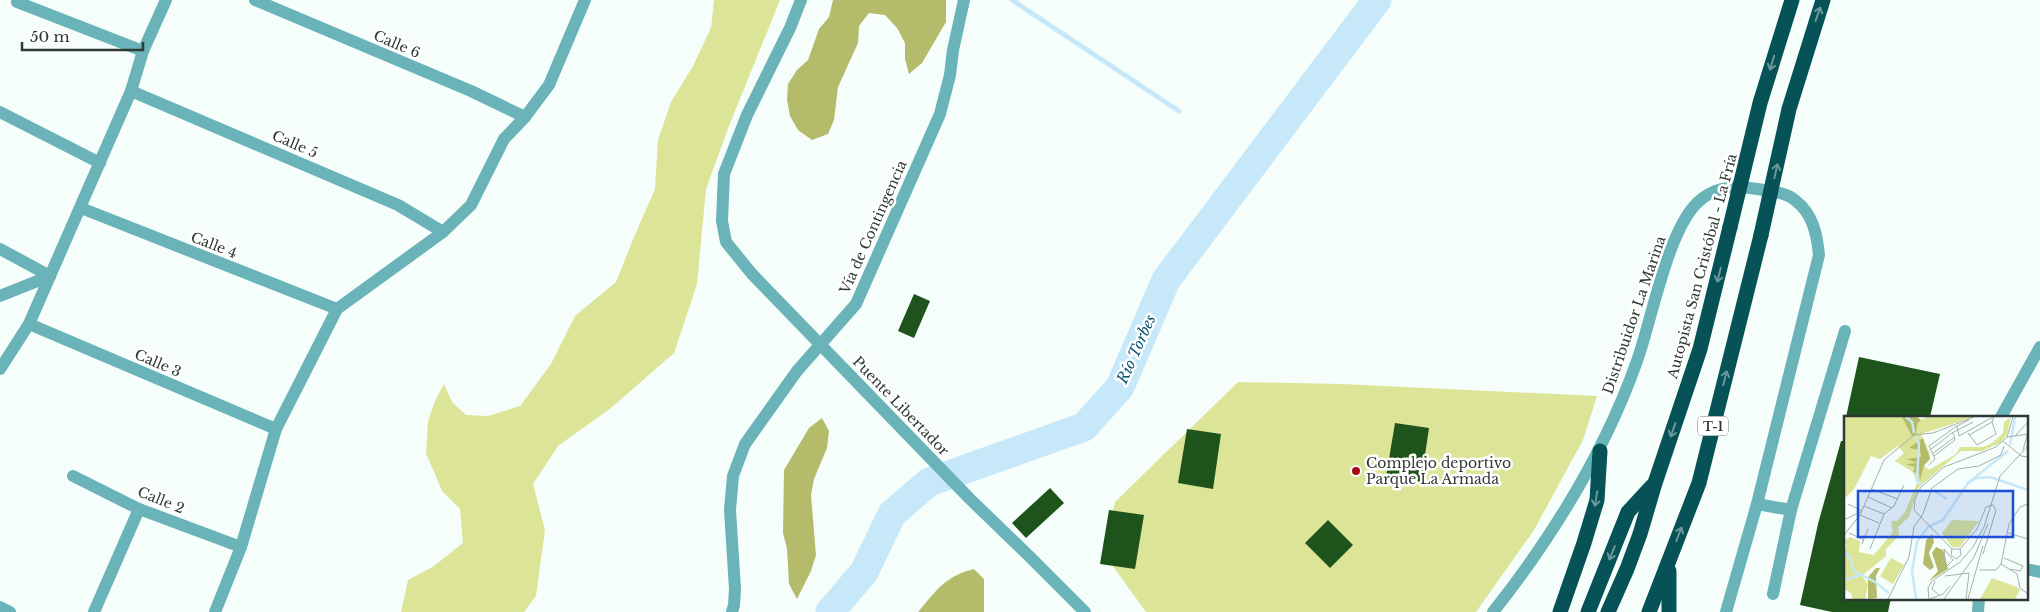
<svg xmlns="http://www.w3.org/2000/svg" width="2040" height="612" font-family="'Libre Baskerville',serif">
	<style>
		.green { fill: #dce597 }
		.forest { fill: #b4bc6b }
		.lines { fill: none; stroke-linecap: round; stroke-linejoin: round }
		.stream { stroke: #c7e8f9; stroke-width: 5 }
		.river { stroke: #c7e8f9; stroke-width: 29 }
		.building { fill: #1e541b }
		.minor { stroke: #6ab4b9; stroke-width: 12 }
		.highway { stroke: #065256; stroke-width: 15 }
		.minor-bridge { stroke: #6ab4b9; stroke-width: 12 }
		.highway-bridge { stroke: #065256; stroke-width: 15 }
		.oneway { stroke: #6a979a }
		.poi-dot { fill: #a40a16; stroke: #fff; stroke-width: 2 }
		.labels { text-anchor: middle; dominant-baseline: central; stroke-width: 5; stroke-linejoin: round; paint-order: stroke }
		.shield { fill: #fff; stroke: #6d7472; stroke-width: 1 }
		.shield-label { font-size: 12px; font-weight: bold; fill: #2f3835 }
		.street-label { font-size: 14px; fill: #2f3835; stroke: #fff }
		.poi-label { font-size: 14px; fill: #2f3835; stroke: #fff; text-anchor: start }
		.water-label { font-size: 15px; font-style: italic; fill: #0b5673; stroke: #fff }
		.inset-river { fill: none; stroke: #c7e8f9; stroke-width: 2.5 }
		.inset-road { fill: none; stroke: #a6afac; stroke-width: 1 }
		.view { fill: #1d4ed8; fill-opacity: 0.15; stroke: #1d4ed8; stroke-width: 2.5 }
		.inset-edge { fill: none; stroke: #2f3835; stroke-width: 2.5 }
	</style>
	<rect width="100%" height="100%" fill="#f5fefb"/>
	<!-- green -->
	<g class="green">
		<path d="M714,0H780L729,126L706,189L697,284L674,353L611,408L558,446L533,484L545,530L536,596L524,612H401L408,580L434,566L463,543L460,509L442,491L426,453L428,421L435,401L444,384L452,402L466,415L488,416L520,406L551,364L575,316L616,282L634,237L655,189L658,140L671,102L693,66L711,28Z"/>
		<path d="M1238,382L1342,384L1597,396L1583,440L1534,530L1476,612H1146L1104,554L1115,502Z"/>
	</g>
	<!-- forest -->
	<g class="forest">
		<path d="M833,0H946V22L922,63L909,74L905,59V43L897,28L885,15L869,13L859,26L858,43L838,87L834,120L828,134L812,140L798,130L790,116L787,100L788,84L797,70L808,60L819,29L829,17Z"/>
		<path d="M822,418L829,431L827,448L814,479L811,495L816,555L811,571L797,599L789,584L787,549L783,533L784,470L809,428Z"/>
		<path d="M974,569L984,579V612H918C936,591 945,576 974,569Z"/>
	</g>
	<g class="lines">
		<!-- stream -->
		<path class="stream" d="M1012,0L1179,111"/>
		<!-- river -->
		<path class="river" d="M830,612L864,572L892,514L929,482L1084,427L1120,387L1166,280L1377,0"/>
	</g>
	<!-- building -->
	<g class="building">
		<path d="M914,294L930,301L914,338L898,331Z"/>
		<path d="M1859,357L1940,374L1930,417H1846Z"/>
		<path d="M1395,423L1429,428L1421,482L1386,477Z"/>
		<path d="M1187,429L1221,434L1213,489L1178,483Z"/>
		<path d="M1841,441H1845V598H1891L1888,612H1832L1800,605L1818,524Z"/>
		<path d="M1050,488L1064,503L1026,538L1012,523Z"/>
		<path d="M1109,510L1144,515L1135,569L1100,564Z"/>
		<path d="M1328,520L1353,545L1330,568L1305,543Z"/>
	</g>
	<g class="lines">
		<!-- minor -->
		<g class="minor">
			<path d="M255,0L471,91L525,117"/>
			<path d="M17,2L143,51"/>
			<path d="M131,91L398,205L443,232"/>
			<path d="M0,112L100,163"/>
			<path d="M81,208L337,309"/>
			<path d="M0,249L50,276"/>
			<path d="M752,274L726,242L722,221L724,174L747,115L790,28L801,0"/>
			<path d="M0,296L50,276"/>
			<path d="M29,324L276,429"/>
			<path d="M0,369L29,324L131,91L143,51L166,0"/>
			<path d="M2001,417L2040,347"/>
			<path d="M73,476L139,509L241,547"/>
			<path d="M1757,504L1791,510L1773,594"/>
			<path d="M1791,510L1845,331"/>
			<path d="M1030,557L1085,612"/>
			<path d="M2026,569L2040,572"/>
			<path d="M0,607L10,612"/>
			<path d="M94,612L139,509"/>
			<path d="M215,612L241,547L276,429L337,309L443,232L471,205L504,139L525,117L549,85L585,0"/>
			<path d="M732,612L734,605L735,589L730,510L733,476L745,444L797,371L856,304L940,114L950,75L953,50L964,0"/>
			<path d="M1493,612C1554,535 1604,454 1637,361C1652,319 1667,233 1697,203C1717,183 1743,186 1768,191C1777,192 1790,195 1796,201C1813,214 1817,235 1819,255L1757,504L1726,612"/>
			<path d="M1978,612L1979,598"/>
		</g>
		<!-- highway -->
		<g class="highway">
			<path d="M1669,571V612"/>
			<path d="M1560,612L1584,543L1597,500L1600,451"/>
			<path d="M1588,612L1628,512L1652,486"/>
			<path d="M1608,612L1627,569L1640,534L1655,483L1700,349L1730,227"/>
			<path d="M1649,612L1699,483L1761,235"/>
		</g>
		<!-- minor-bridge -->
		<path class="minor-bridge" d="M752,274L970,499L1030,557"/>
		<!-- highway-bridge -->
		<g class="highway-bridge">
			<path d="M1730,227L1760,103L1792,0"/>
			<path d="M1761,235L1789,109L1823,0"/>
		</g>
	</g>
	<!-- one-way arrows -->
	<defs><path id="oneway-shaft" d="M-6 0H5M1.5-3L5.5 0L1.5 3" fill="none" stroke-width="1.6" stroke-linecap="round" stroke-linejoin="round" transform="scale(1.25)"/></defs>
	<g class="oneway">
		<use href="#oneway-shaft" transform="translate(1818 14) rotate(-70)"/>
		<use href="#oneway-shaft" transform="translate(1772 63) rotate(107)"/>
		<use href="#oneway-shaft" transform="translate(1776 171) rotate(-77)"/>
		<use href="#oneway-shaft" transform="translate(1719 275) rotate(104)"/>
		<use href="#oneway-shaft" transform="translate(1725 378) rotate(-76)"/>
		<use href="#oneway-shaft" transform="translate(1673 430) rotate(109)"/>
		<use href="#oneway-shaft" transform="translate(1596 499) rotate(99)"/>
		<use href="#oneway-shaft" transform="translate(1679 534) rotate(-69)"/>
		<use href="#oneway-shaft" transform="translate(1612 553) rotate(112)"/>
	</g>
	<!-- markers -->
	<circle class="poi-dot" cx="1356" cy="471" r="5"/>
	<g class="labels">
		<!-- shield labels -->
		<rect class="shield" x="1698" y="416.5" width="30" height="19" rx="4"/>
		<g class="shield-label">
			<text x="1713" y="426">T-1</text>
		</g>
		<!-- street labels -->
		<g class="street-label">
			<text transform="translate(397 44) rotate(23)">Calle 6</text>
			<text transform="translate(295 144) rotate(23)">Calle 5</text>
			<text transform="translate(873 227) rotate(-66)">Vía de Contingencia</text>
			<text transform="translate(214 245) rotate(21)">Calle 4</text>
			<text transform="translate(1702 266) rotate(-75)">Autopista San Cristóbal - La Fría</text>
			<text transform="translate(1634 315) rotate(-71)">Distribuidor La Marina</text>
			<text transform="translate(158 363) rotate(23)">Calle 3</text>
			<text transform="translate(901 406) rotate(46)">Puente Libertador</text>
			<text transform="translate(161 500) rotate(22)">Calle 2</text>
		</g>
		<!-- poi labels -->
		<g class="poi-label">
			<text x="1366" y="463">Complejo deportivo<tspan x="1366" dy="16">Parque La Armada</tspan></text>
		</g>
		<!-- water labels -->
		<g class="water-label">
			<text transform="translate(1136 349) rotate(-66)">Río Torbes</text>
		</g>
	</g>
	<!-- overview -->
	<g transform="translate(1844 416)">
		<rect width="184" height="184" fill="#f5fefb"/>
		<path d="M0,1H73L77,4L83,1H130L77,18L86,38V43L80,49L85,54L112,38L116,31H139L148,27L159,17L160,6L167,1L163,18L156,27L138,35H117L75,71L65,101L54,111L55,120L42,133V140L18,160L24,168L21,183H9L7,177L0,173V132L3,130L0,125L6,121L16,125L15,136L30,139L49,116L47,105H53L61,96L73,67L69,56L51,45L60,37L54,30L36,43L27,40L10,73L0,83ZM108,104L135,105L116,131H108L98,117ZM47,142L60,149L49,168L36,160ZM148,162L173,171L176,174L171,183H136Z" fill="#dce597"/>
		<path d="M58,1H73L77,4L73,8L72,18L68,20ZM79,22L86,43L80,49L76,65L75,58L69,56L71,51L62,48L74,47L62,43L77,41L76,34L65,32ZM88,118L90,126L85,137L90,151L86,154L79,148L82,124ZM92,131L99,134L104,153L85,165L94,155L88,137ZM32,152H36L32,160L33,182L24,183V161Z" fill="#b4bc6b"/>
		<path class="inset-river" d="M62,1L68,6L70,17M71,21L75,27L73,65L77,69M166,29L171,1M124,67L164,35M89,74L103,83M0,136L6,141L10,155L31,166L45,177M0,164L16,159M72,183L68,155L73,126L84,111L99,104L124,67L132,62L146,61L184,74"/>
		<path class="inset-road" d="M125,4L113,10L115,20L149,1M108,17L129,6M124,17L133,29L152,18L148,6L150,1M125,19L148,6M171,20L184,6M163,21L184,18M159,25L177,40L184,41M86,34L108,17L110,19L111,24L90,40M179,34L184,16M88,38L111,21M85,49L91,43L85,30L113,10M27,73L54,83M24,81L48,92M4,88L18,95M20,90L40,98M16,99L35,107M0,104L16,96M5,117L20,124M164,117L184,123M0,119L16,99L40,44L70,19L89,17L130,1M18,128L24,113M26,133L40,98L50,90L60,69M100,133L109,144L102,151M100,133L102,151M108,133L107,139L112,143L117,139L116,133M116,133H108L70,94L71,83L77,71L100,51L152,31L163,21L169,1M116,133L133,113L142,91L149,89L152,94L139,138M160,142L179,150L176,155L166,153M157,148L165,108L176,91L184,88M135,154H152L157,148L173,158L176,172L184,178M131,158L139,130M101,160L125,157L122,183M91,165L88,173L95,179M44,183L65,141L70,111L79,98L88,72L114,53L135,50L157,39L160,30M85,183L84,172L88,165L116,146L129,131L140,111L156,60L184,30M86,183L99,178L106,170M100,183L130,141L144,108M124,183L131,158"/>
		<path class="view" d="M14,75H169V121H14Z"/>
		<rect width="184" height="184" class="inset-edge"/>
	</g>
	<!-- scale -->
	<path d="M22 42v8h121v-8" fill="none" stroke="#2f3835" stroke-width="2.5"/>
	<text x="30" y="42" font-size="15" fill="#2f3835" stroke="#ffffff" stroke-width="4" paint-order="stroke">50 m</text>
</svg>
